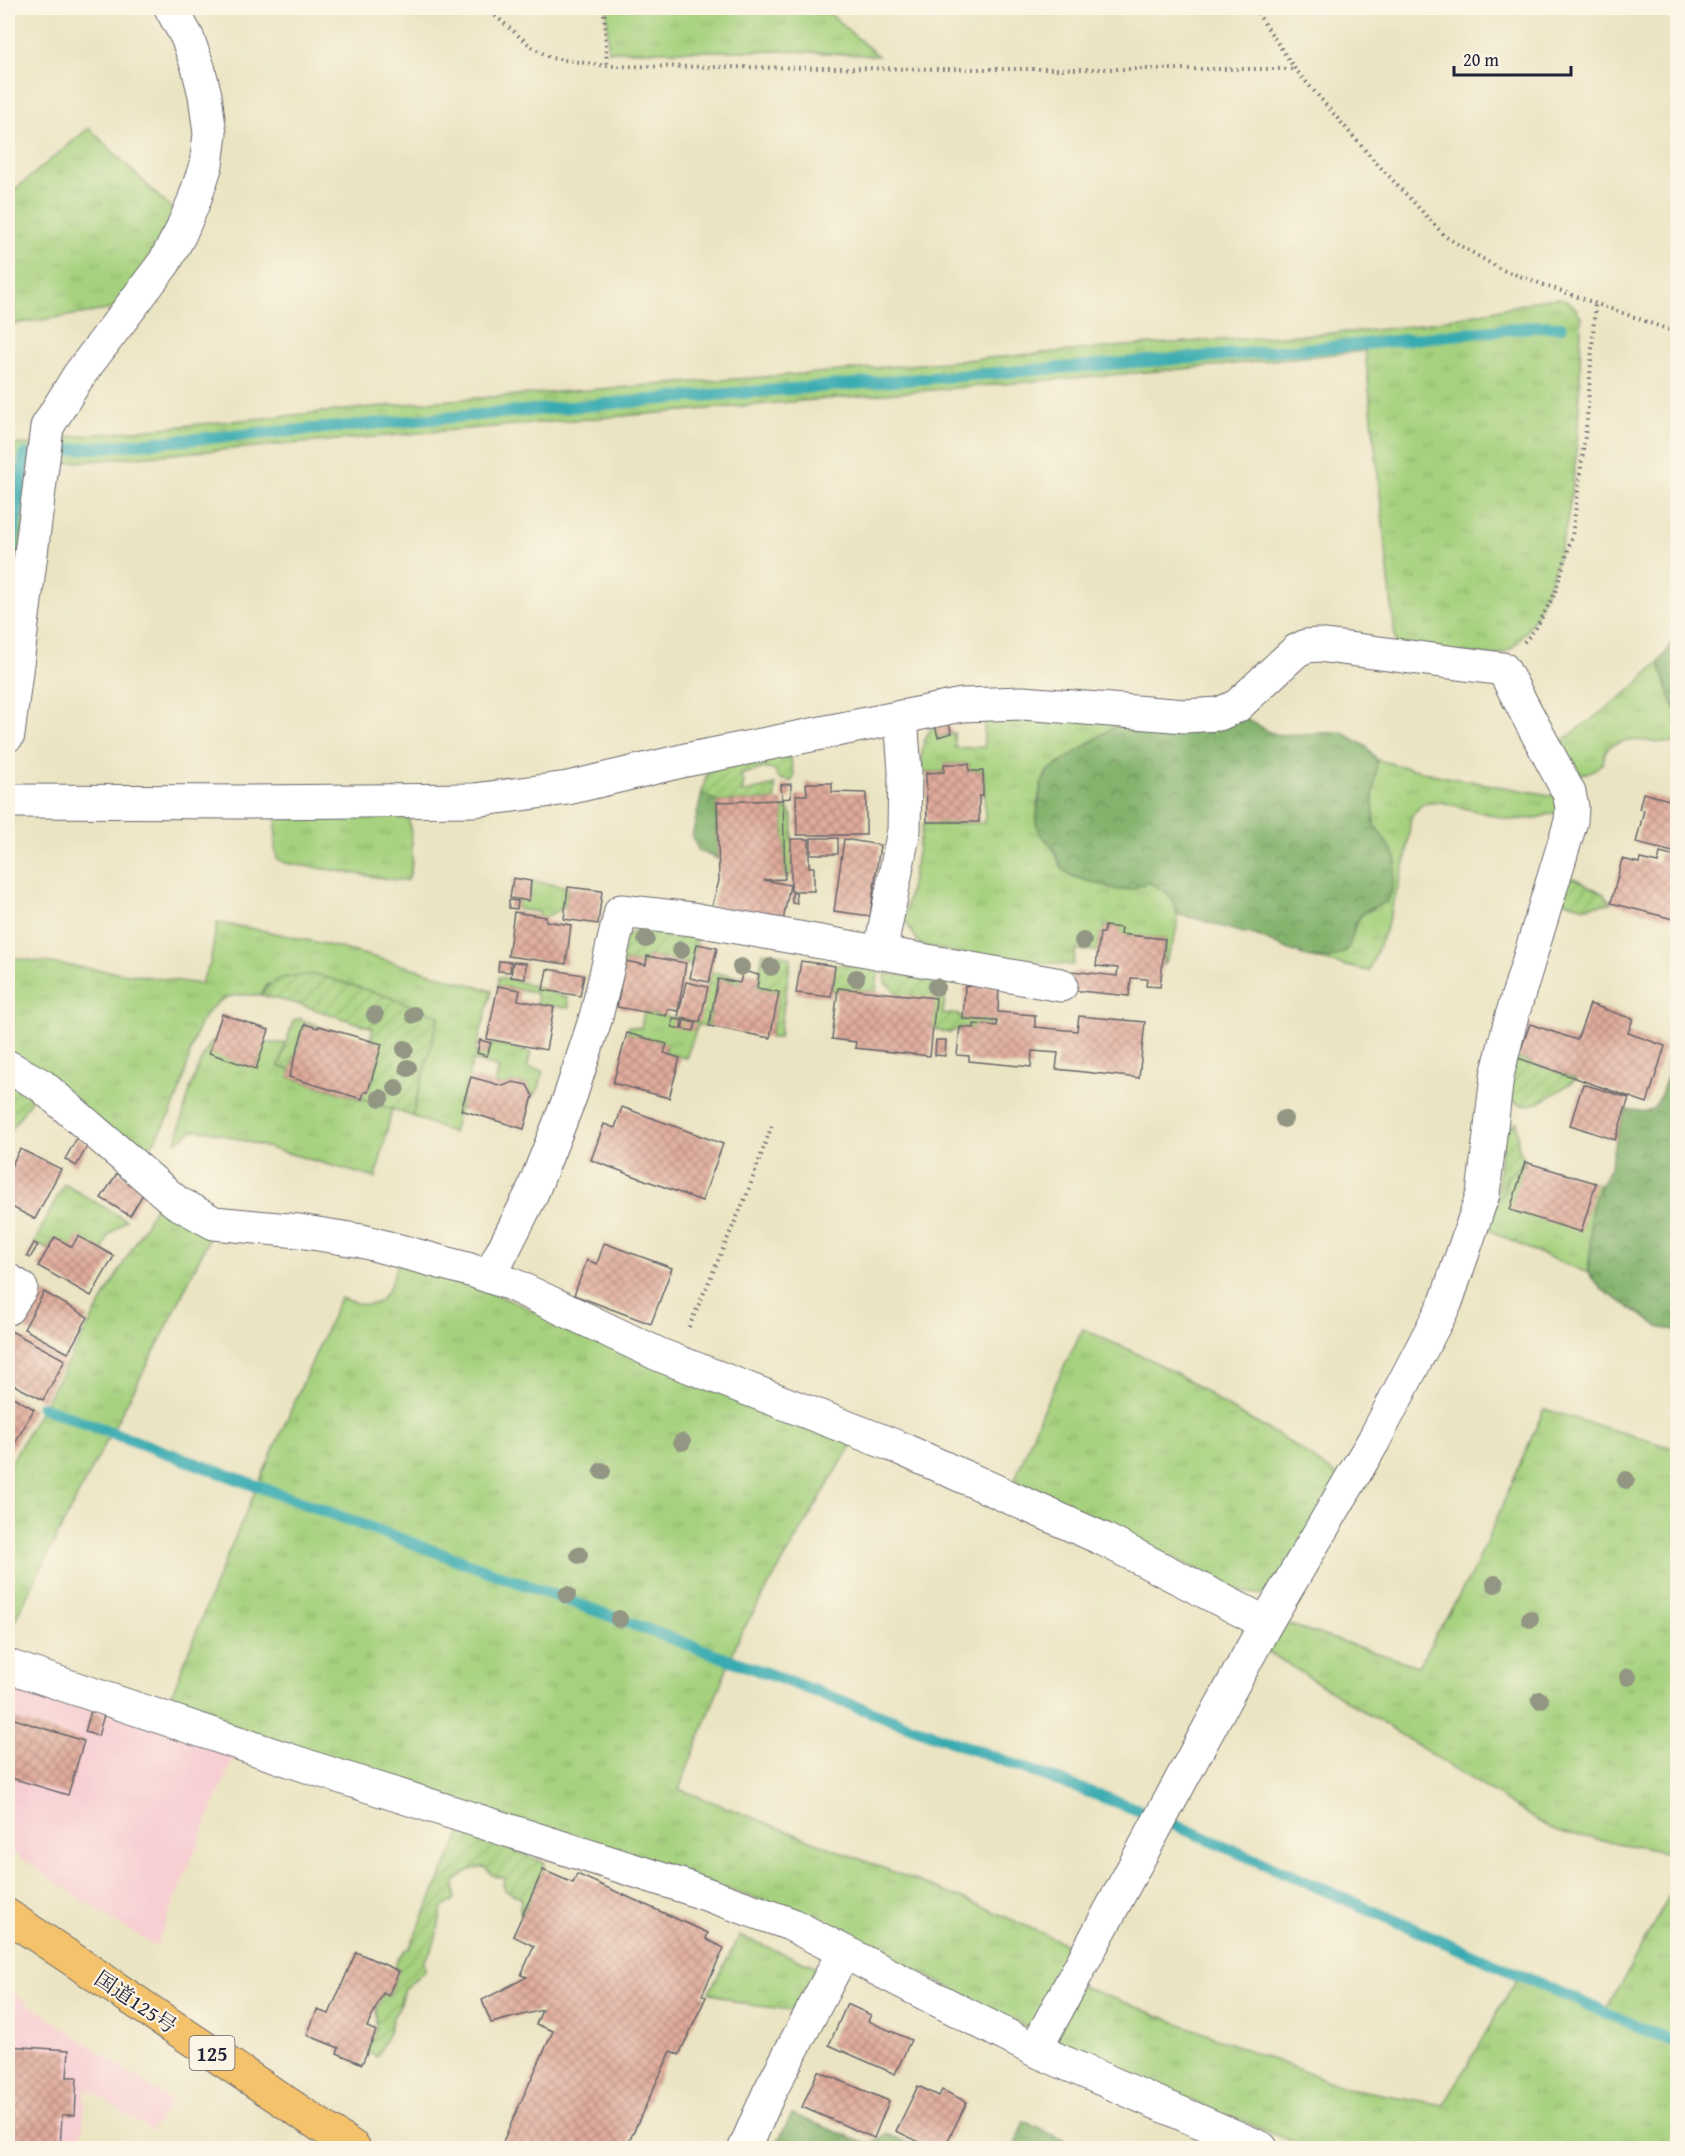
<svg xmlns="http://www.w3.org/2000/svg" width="1685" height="2156" font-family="'Gentium Book Plus','Noto Serif JP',serif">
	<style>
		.built { fill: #f7cfd3 }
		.grass { fill: url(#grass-tufts); stroke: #647a5c; stroke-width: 1.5 }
		.forest { fill: url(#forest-crowns); stroke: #536a54; stroke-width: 1.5 }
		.garden { fill: url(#garden-furrows); stroke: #647a5c; stroke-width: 1.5 }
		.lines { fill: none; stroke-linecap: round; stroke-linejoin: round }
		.stream { stroke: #38abb1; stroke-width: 12 }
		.building { fill: url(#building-cross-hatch) }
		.minor-casing { stroke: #68666b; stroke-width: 35 }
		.highway-casing { stroke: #68666b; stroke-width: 35 }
		.path { stroke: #68666b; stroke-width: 4; stroke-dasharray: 1.5 4.5; stroke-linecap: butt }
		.minor { stroke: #fff; stroke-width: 33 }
		.highway { stroke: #f4c26a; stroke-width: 33 }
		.tree { fill: #929683 }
		.labels { text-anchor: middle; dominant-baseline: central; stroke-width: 4.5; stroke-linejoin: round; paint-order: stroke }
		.shield { fill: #fcf5e5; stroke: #63616e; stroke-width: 1.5 }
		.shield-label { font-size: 20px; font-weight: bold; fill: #22223b }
		.street-label { font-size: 21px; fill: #22223b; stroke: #fcf5e5 }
	</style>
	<defs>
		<pattern id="grass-tufts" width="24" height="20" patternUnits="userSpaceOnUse" patternTransform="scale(1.5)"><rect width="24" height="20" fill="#a6d17e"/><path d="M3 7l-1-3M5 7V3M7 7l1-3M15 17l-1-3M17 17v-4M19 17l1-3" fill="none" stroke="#8fb36e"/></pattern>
		<pattern id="forest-crowns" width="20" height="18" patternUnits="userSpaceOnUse" patternTransform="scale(1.5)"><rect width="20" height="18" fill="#84b36d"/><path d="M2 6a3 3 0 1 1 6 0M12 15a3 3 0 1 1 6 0" fill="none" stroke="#6c915b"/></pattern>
		<pattern id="garden-furrows" width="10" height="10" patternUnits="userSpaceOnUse" patternTransform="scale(1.5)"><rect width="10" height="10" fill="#a6d17e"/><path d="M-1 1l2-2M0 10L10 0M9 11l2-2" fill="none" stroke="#8fb36e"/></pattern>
		<pattern id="building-cross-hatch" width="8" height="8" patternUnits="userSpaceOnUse" patternTransform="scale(1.5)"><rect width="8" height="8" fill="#e0ab9b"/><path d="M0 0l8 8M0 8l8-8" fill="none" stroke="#b58b80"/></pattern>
	</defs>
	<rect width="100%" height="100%" fill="#fcf5e5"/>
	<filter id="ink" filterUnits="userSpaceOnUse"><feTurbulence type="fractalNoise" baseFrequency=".0167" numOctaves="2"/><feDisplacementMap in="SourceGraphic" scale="12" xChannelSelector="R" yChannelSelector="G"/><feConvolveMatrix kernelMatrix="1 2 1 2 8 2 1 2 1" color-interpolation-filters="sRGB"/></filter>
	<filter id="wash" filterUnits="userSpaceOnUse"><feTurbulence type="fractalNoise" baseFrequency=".008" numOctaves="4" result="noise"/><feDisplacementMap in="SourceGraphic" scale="24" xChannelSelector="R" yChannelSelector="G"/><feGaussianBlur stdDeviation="1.35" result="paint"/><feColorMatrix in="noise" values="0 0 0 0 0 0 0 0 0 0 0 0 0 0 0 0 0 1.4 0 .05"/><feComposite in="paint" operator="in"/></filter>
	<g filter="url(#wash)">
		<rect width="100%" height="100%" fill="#ebe4c3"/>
		<!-- built -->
		<g class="built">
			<path d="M8,1666L238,1743L233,1759L156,1946L106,1916L8,1849Z"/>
			<path d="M8,1990L172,2101L151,2131L86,2087L81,2148H8Z"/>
		</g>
		<!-- grass -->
		<g class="grass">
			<path d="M607,8H823L878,56L791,51H608Z"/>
			<path d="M89,128L180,217L120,308L8,325V195Z"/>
			<path d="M1558,298C1571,300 1575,307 1581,317C1579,412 1581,513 1542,601C1535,618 1526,635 1513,647C1509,651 1502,653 1497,656L1396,647L1365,351L1193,368L53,464L58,438L437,401L804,374L1138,345L1364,331L1411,326L1493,311L1534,301Z"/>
			<path d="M19,444L32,445L8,675V488L12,463L8,460V448Z"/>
			<path d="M1659,662L1672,702L1677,713V744C1661,742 1619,735 1607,749C1604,753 1604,758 1603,763C1576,786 1572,768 1554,747L1632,689Z"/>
			<path d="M984,713L1119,723L1047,772L1041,786L1037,804L1041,835L1052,846L1062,868L1072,876L1133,889L1147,882C1154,885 1164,889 1168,894C1186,914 1174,945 1163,966L1165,939L1120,934V928L1105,926L1104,933H1100L1098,951L1076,950L1073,965L970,956L920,945L904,919L923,824L985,823L984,771H969V764H945L944,772H921C922,752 920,740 935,725L939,737L954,733L955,748L984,747Z"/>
			<path d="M1377,760L1441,776L1555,796L1559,811L1537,818L1511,820L1441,802L1422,804L1411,817L1406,859L1387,925L1369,971L1299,955L1329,958C1336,951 1343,944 1349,936C1358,924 1356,914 1373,909L1382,839L1374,825L1373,796Z"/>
			<path d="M783,808L789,810L793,819L791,873L785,879Z"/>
			<path d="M277,813H408C411,834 416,860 408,880L403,881L285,863L277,859L275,847Z"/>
			<path d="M531,881L568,887L566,906L546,917L539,916V912L517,909L518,899L529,900Z"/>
			<path d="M217,923C310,936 402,965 492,991L475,1053L487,1056L491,1043L531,1053L527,1067L543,1071L539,1088L533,1096L527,1085L513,1082L503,1086L495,1084L499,1068L473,1060L453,1133L412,1116L439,1016L268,984L261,995C247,995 233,993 220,1001C193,1018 191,1056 182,1084C175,1105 166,1127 151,1145L138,1149L8,1052V957L200,984L210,964Z"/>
			<path d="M711,972L741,977L740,983L718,979L709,1026L698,1025L686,1058L664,1053L667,1044L627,1033L629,1026L641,1028L644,1012L699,1022Z"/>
			<path d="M499,977C523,980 545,991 567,998L569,1008L537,1004V997L534,992L498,986Z"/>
			<path d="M213,1040L256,1068L265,1043H286L279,1066L291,1070L289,1077L392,1109L376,1178L209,1131L193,1130L176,1142C184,1112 194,1064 213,1040Z"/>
			<path d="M1525,1162L1511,1209L1596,1183L1600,1185L1598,1188L1590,1220L1591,1245L1588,1273L1531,1250L1489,1230L1493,1203L1502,1195L1507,1177Z"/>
			<path d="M64,1184L126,1220L108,1236L103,1251L72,1247L55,1238L48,1249L34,1243Z"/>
			<path d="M157,1204L211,1234L165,1331L77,1497L8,1634V1468Z"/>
			<path d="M399,1259L419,1263L853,1442L740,1635L679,1789L986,1908L1075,1948L1032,2030L910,1967L776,1905L327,1759L169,1702L219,1574L340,1298C348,1300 359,1305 368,1305C388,1305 394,1273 399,1259Z"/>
			<path d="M1083,1329L1149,1359L1191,1382L1229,1408L1285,1439L1340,1478L1275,1596L1243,1592L1084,1515L1013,1484L1043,1409Z"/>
			<path d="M1544,1409L1677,1449V1854L1554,1831L1267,1651L1284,1623L1418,1666L1475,1568Z"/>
			<path d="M1677,1881V2148H1308L1068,2051L1057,2036L1079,1985L1347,2088L1444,2105L1517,1979L1606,2011Z"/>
			<path d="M740,1936L817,1967L800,2011L742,2004L709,1992Z"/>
		</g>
		<!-- forest -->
		<g class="forest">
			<path d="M1677,637H1678L1677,713L1672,702L1659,662Z"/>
			<path d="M1244,717L1267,731L1279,735L1342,732L1367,747L1377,760L1373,796L1374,824L1396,857L1394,881L1388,901C1381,905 1369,908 1363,913C1351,924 1354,946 1343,953C1318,970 1278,943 1255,935C1249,933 1243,933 1237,931C1216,926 1200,918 1179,915L1168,893L1148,882L1133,889L1118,890L1072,876L1062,868L1052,846L1041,835L1036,823L1041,785L1047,772L1119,723Z"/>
			<path d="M744,782L739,801L717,803L718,859L699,851L692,837L702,793L709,784Z"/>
			<path d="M1677,1026L1678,1330H1677L1661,1328L1601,1289L1588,1273L1591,1245L1590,1220L1594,1199L1611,1165L1615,1140L1626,1109L1647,1112L1654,1108L1659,1099L1668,1075V1057Z"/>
			<path d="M792,2114L869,2145L887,2134L921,2148H782L776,2144Z"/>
			<path d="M1024,2121L1078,2147V2148H1014Z"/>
		</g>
		<!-- garden -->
		<g class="garden">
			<path d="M789,751L794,775L792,781L783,780L777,777L776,771L764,768L740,775L744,782L742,793L775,785V800L717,802L702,793L709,765Z"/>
			<path d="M1575,878L1604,894L1611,903L1586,907L1562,901L1565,880Z"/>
			<path d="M645,925L697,936L693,963L685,966L686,963L648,956L646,965L625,961L618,998L610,997L623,939Z"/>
			<path d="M763,952L776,953L791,958L779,1038H770L779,992L757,988Z"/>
			<path d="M842,964L875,968L878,974L876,992L838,988L837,992L832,990L835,966Z"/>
			<path d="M886,973L947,981L943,1014H957L963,1019L991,1020L990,1025L975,1024L974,1028L960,1027L959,1031L955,1030C934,1044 903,993 885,983Z"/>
			<path d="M315,974L389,997L439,1016L412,1116L362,1099L364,1092H368L382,1045L370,1040L373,1028L298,1004L261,995C274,974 292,977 315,974Z"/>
			<path d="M299,1018L319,1026L318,1028L305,1025L291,1070L279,1067L293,1021Z"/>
			<path d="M1512,1057L1518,1058L1577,1079C1557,1089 1528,1121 1508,1096Z"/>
			<path d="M8,1082L34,1096L8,1134Z"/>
			<path d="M1517,1122L1518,1145L1525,1162L1507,1177L1502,1195L1496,1202L1503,1132Z"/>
			<path d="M462,1829L545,1863L543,1870L522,1916L520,1911L521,1898L505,1890L503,1885L505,1878L492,1875L485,1867C472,1867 464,1873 455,1882V1899L442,1909C437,1931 438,1942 424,1961L425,1970L404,1989L398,2010L393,2017L389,2032L377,2057L367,2052L376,2031V2008L383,1993L389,1995L399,1971L394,1968L398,1958L406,1949H409Z"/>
		</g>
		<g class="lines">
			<!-- stream -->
			<g class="stream">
				<path d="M67,450L687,397L1355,345L1541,326L1561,327"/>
				<path d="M8,571L25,454"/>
				<path d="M42,1407L1141,1811"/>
				<path d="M1173,1824L1678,2044"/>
			</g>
		</g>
		<g id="blocks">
			<!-- building -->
			<g class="building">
				<path d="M948,722L952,733L938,737L935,725Z"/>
				<path d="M944,764H969V771H983V796H979V822H927L926,773L944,772Z"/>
				<path d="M806,783H832V792L866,793V835H797L796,795H807Z"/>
				<path d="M791,784V798L782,799L781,785Z"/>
				<path d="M1643,793L1677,802V853L1636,843L1644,810L1639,809Z"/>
				<path d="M783,800L785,879L764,880L790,885L783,921L712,906L719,881L717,802Z"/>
				<rect x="811" y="838" width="27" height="16"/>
				<path d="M791,839H809V867H814V891H791Z"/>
				<path d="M844,839L880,845L870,916L834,911Z"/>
				<path d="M1660,853L1677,857V920L1611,903L1622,859L1639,863L1640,859L1658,863Z"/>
				<path d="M513,878L531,881L529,901L510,898Z"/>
				<path d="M568,887L602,891L598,924L564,919Z"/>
				<path d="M792,893H796L797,904L792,903Z"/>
				<path d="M509,900L518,901L517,909L509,908Z"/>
				<path d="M514,912L546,917V921L571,925L566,964L508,956Z"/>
				<path d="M1105,926L1121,928L1120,934L1165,939L1160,987L1146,986L1147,979L1131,978L1129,996L1070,990L1072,971L1117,976L1118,968L1096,966L1100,933H1104Z"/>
				<path d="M697,944L717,948L709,982L690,978Z"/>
				<path d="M647,956L686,963L678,1011L668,1009L666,1016L617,1007L625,961L646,965Z"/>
				<path d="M499,961L511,962L510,972L498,971Z"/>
				<path d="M801,961L835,966L831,997L796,993Z"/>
				<path d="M513,962L526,963L525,979L511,977Z"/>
				<path d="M547,969L584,975L580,996L543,990Z"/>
				<path d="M743,971L759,975L757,988L779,992L770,1038L709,1026L718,979L740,983Z"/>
				<path d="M686,982L708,987L700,1022L678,1017Z"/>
				<path d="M498,986L520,990L518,1000L554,1007L546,1050L487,1039Z"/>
				<path d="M965,986L999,987L998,1012L1035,1015V1027L1077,1031L1079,1016L1145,1022L1139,1078L1056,1069L1058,1053L1032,1051L1031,1067L969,1061V1056L957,1055L960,1027L974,1028V1024L997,1026V1021L963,1019Z"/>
				<path d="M838,988L936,998L930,1056L855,1048L856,1042L832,1039Z"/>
				<path d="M1590,1004L1633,1019L1628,1033L1665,1046L1647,1103L1518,1058L1530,1024L1577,1040Z"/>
				<path d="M222,1014L269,1030L256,1069L209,1053Z"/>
				<path d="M673,1019L682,1020L681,1029L672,1027Z"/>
				<path d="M684,1020L696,1023L694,1031L682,1029Z"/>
				<path d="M305,1024L318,1028L319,1026L382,1044L368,1092H364L362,1099L289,1077Z"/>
				<path d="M627,1033L667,1044L664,1053L680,1058L669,1098L613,1083Z"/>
				<path d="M480,1040L491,1043L487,1056L477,1053Z"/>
				<path d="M936,1040H946L945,1056L935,1055Z"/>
				<path d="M471,1077L503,1086L513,1082L527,1085L533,1096L524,1129L461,1110Z"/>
				<path d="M1583,1084L1629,1098L1615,1140L1570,1125Z"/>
				<path d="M622,1107L723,1144L702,1201L591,1160L604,1124L615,1128Z"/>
				<path d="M77,1138L88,1145L76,1166L65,1159Z"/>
				<path d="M20,1149L61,1169L35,1219L10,1206L8,1211V1172Z"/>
				<path d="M1525,1162L1596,1183L1581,1232L1510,1210Z"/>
				<path d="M118,1172L146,1189L130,1216L101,1198Z"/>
				<path d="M78,1236L114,1256L91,1296L38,1266L55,1237L72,1247Z"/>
				<path d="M34,1243L38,1245L30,1258L27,1256Z"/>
				<path d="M604,1243L672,1268L651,1324L574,1295L587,1260L597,1264Z"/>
				<path d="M44,1292L88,1317L68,1353L24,1329Z"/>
				<path d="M9,1330L65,1360L43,1400L8,1382Z"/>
				<path d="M8,1394L34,1409L8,1456Z"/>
				<path d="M91,1711L104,1715L98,1736L85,1732Z"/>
				<path d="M8,1717L84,1741L68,1795L8,1777Z"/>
				<path d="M543,1870L573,1883L577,1874L708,1933L706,1939L724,1948L702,1995L706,1997L679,2055L671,2051L626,2148H500L553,2031L536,2024L542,2010L491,2023L482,2000L527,1977L521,1975L534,1946L513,1936Z"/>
				<path d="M356,1952L399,1971L388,1996L383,1993L367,2027L376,2031L362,2064L337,2053L339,2048L307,2035L317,2010L329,2014Z"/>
				<path d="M847,2004L871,2015L868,2021L911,2040L895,2074L829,2045Z"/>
				<path d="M8,2046L69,2050L67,2077H77L75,2115H62L60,2148H8Z"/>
				<path d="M818,2071L889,2101L874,2138L802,2107Z"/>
				<path d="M918,2086L939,2096L942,2090L967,2102L944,2148H932L896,2131Z"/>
			</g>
		</g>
	</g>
	<g filter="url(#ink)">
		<use href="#blocks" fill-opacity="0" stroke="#68666b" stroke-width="1.5"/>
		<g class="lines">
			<!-- minor casing -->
			<g class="minor-casing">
				<g id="minor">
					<path d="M8,735L47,427L79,375L164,263L180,234L194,201L206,165L210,134L205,95L198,67L187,37L171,8"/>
					<path d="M8,801L250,802L474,800L568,788L686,760L962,705L1023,703L1185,716L1219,714L1237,706L1296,651L1306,646L1318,645L1503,669L1569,793L1572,807L1571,821L1511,1019L1497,1076L1483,1194L1446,1302L1373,1442L1266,1623L1035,2050"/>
					<path d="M880,953L904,830L905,771L901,717"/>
					<path d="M8,1067L41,1085L176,1202L214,1223L299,1231L362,1241L470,1270L511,1284L660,1355L895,1446L1103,1539L1266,1623"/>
					<path d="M490,1276L531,1195L570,1097L596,1017L621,911L692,919L1061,985"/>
					<path d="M8,1280L21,1288L8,1308"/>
					<path d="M8,1666L322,1771L686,1887L790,1924L1035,2050L1261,2148"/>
					<path d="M745,2148L769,2093L843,1953"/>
				</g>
			</g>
			<!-- highway casing -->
			<g class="highway-casing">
				<path id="highway" d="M8,1916L354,2148"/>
			</g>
			<!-- path -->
			<g class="path">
				<path d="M486,8L532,47L551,58L607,66L942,69H1295"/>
				<path d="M604,8L607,66"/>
				<path d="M1254,8L1295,69L1371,157L1446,237L1500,269L1678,333"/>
				<path d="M1524,642L1535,630L1555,593L1572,537L1587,420L1595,305"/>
				<path d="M689,1327L747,1194L772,1125"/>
			</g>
			<!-- minor -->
			<use href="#minor" class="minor"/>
			<!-- highway -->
			<use href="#highway" class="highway"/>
		</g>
		<!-- trees -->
		<g class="tree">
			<circle cx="646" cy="939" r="9"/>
			<circle cx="1083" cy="941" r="9"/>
			<circle cx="681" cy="950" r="9"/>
			<circle cx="741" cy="967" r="9"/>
			<circle cx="771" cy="967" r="9"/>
			<circle cx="856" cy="978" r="9"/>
			<circle cx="936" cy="987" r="9"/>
			<circle cx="375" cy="1015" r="9"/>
			<circle cx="414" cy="1015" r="9"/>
			<circle cx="405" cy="1049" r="9"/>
			<circle cx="408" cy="1068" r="9"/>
			<circle cx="396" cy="1088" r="9"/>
			<circle cx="380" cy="1098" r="9"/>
			<circle cx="1284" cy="1119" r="9"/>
			<circle cx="682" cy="1442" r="9"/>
			<circle cx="602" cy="1471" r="9"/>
			<circle cx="1626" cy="1480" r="9"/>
			<circle cx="579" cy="1555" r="9"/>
			<circle cx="1495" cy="1584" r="9"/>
			<circle cx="567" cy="1595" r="9"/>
			<circle cx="619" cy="1619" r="9"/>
			<circle cx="1530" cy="1619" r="9"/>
			<circle cx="1628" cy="1677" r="9"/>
			<circle cx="1540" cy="1700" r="9"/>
		</g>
	</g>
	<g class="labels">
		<!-- shield labels -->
		<rect class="shield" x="189.5" y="2036" width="45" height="34" rx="4.5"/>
		<g class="shield-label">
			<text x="212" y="2053">125</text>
		</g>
		<!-- street labels -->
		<g class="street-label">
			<text transform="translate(136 2002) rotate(34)">国道125号</text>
		</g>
	</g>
	<!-- margin -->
	<rect width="1685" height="2156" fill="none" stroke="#fcf5e5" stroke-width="30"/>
	<!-- scale -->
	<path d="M1454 66v9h117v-9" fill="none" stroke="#22223b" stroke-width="3"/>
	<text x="1463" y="66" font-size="18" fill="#22223b" stroke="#fcf5e5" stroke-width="4.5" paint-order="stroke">20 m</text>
</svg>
